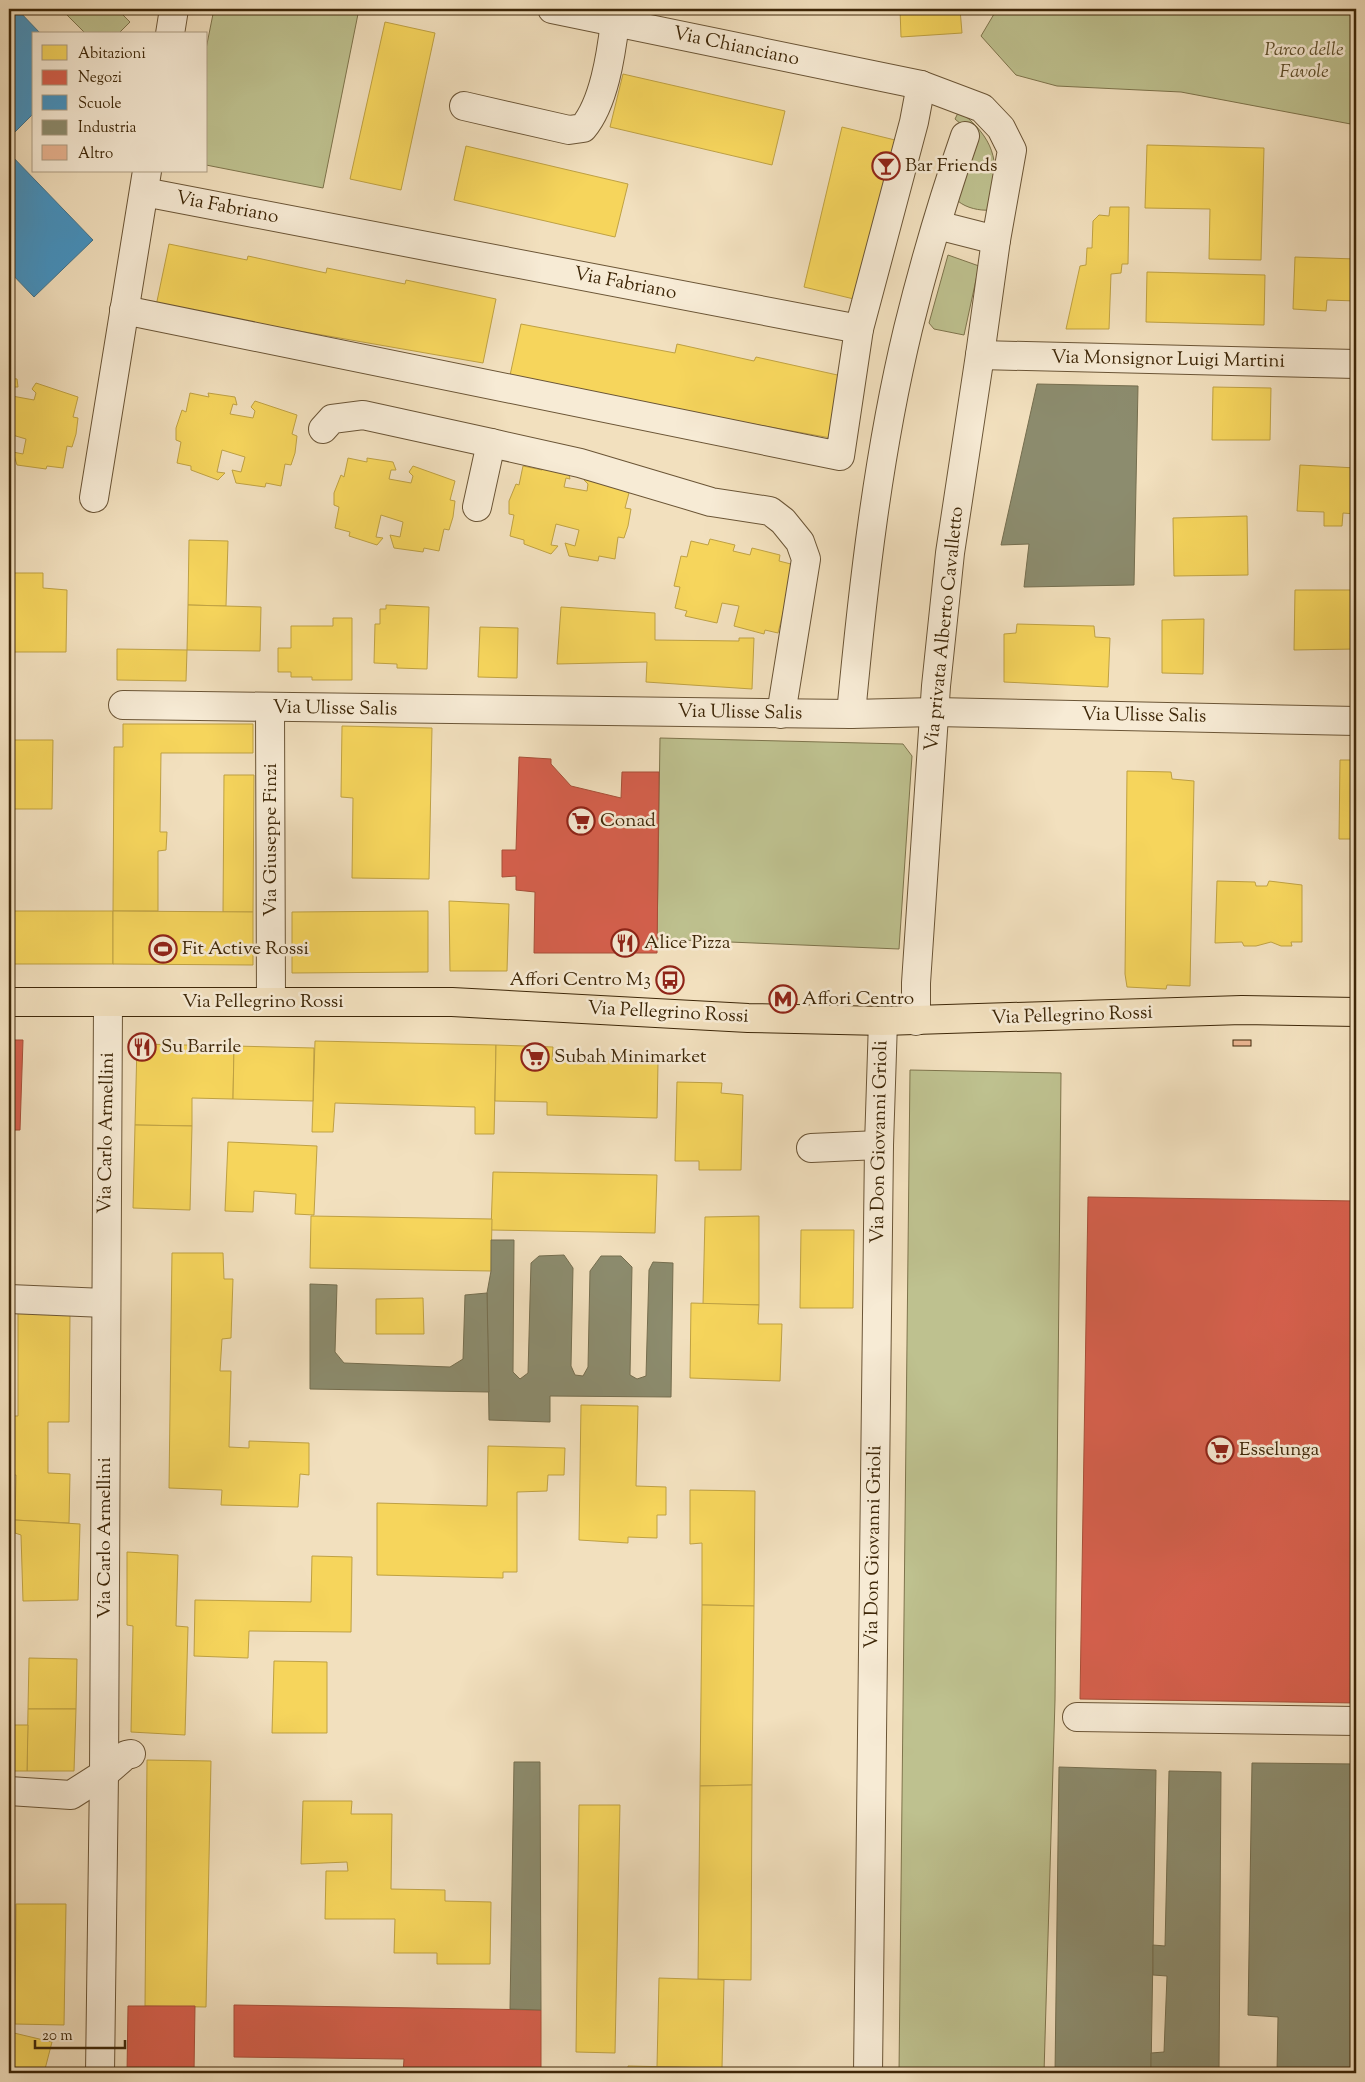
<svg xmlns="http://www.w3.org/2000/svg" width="1365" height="2082" font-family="'Sorts Mill Goudy',serif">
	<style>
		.green { fill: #bec18f; stroke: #7e744c }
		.homes { fill: #f6d55c; stroke: #bfa143 }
		.shops { fill: #d6604d; stroke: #a84f38 }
		.schools { fill: #4393c3; stroke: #42738b }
		.industry { fill: #8c8c6e; stroke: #756e4f }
		.building { fill: #e9b491; stroke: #3e2708 }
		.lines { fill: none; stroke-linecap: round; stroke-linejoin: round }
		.minor-casing { stroke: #6b5536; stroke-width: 30 }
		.major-casing { stroke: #3e2708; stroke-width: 30 }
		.minor { stroke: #f7ebd5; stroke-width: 28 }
		.major { stroke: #f2e0be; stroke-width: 28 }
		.labels { text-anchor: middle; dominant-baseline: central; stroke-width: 5; stroke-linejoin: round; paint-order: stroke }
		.street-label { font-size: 19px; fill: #3e2708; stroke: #f7ebd5 }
		.park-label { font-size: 19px; font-style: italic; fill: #5e4e2a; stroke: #f7ebd5 }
		.poi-label { font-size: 19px; fill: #3e2708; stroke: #f7ebd5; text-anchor: start }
	</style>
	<rect width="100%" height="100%" fill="#f2e0be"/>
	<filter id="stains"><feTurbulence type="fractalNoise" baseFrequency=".004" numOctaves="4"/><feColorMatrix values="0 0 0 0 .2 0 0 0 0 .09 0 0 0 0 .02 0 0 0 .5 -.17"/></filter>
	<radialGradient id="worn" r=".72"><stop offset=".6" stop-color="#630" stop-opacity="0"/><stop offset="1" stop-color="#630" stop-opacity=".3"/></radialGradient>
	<!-- green -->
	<g class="green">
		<path d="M61,9H117L130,22L118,34H86Z"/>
		<path d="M214,9H359L323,188L206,165V49Z"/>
		<path d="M997,9H1356V125L1181,92L1057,86L1016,75L981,36Z"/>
		<path d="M958,113C966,115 971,121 976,126C1001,153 996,177 990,210C980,211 966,208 958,201L962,125L955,119Z"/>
		<path d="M948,255L979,266L964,335L934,329L929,323Z"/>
		<path d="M660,738L903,744L912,756L899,949L657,939Z"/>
		<path d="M910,1070L1061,1073L1055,1700L1044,2073H899Z"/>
	</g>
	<!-- homes -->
	<g class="homes">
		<path d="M900,9H960L962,33L901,37Z"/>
		<path d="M385,22L435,33L401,190L350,179Z"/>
		<path d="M623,74L785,111L772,165L610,127Z"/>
		<path d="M842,127L895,140L858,300L804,287Z"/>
		<path d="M1147,145L1264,148L1261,260L1209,259L1210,209L1145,208Z"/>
		<path d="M466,146L628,184L615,237L454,200Z"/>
		<path d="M1110,207H1129L1128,264H1122L1121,273L1111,274L1109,329H1066L1080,266L1086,265L1087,248H1092L1093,221L1099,215L1109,216Z"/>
		<path d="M169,244L247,260L248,256L326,273L327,268L405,284L406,280L496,299L483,363L156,306Z"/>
		<path d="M1295,257L1356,259V301L1327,300L1326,311L1293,309Z"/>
		<path d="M1147,272L1265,275L1264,325L1146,322Z"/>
		<path d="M521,324L675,353L677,344L754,361L756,357L842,376L831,438L509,380Z"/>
		<path d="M9,378L17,379L18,387H14L12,396L34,400L36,393L32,389L36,383L78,397L73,417L78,418L76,434L72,447L67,446L63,468L47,466L46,469L17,465L13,452L23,454L26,439L9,434Z"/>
		<path d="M1213,387L1271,388L1270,440H1212Z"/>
		<path d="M190,393L209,397L208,393L235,397L237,405L233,404L230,414L253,418L255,411L251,407L255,401L297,415L292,434L297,436L295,453L291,465L285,464L281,486L266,483L265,487L236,483L232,470L241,472L245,457L222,450L217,472L225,473L218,480L191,470V466L177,463L181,442L176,440V428L182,410L186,412Z"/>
		<path d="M348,458L367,462V458L393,462L396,470H391L389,479L411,483L413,476L409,472L413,466L455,481L450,500L455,501L453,517L449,530L444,529L439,551L424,548L423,552L394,548L390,535L400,537L403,522L381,515L376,537L383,538L377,545L349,536L350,532L335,528L339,507L334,505V493L341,475L344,477Z"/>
		<path d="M1300,465L1356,468V514L1343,513L1342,526H1324V512L1297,511Z"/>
		<path d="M523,466L542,470V467L568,470L570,479L566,478L564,487L587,491L588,484L584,480L588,474L630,489L625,508L631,509L628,526L624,538L618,537L615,559L599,556L598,561L569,556L565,543L575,546L579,530L556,524L551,545L558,546L551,554L524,544V540L510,536L514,515L509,514V501L516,484L519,485Z"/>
		<path d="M1247,516L1248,575L1174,576L1173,518Z"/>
		<path d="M710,539L735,545L733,551L750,555L752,548L780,555L779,561L795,565L789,610L784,609L778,633L765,630L764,634L734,626L739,606L722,603L717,623L685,616L687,611L675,608L680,587L674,586L681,556L687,557L691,541L708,545Z"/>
		<path d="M189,540L228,541L226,606L188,605Z"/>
		<path d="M9,573H43V588L67,590L66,652H9Z"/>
		<path d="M1295,590H1356V649L1294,650Z"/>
		<path d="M188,605L261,607L260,651L187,650Z"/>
		<path d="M386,605L429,607L427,669L397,668V664L374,663L375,624H380V609H386Z"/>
		<path d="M561,607L655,613V640L739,641V638H754L752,689L646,682L647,662L557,664Z"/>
		<path d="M333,618H352V680H312V677H291V672H278V648H291V626H333Z"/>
		<path d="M1204,619L1203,674L1162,673V620Z"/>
		<path d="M1017,624L1094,626L1095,637L1110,638L1108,687L1004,682V634L1016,633Z"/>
		<path d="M480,627L518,628L517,678L478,677Z"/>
		<path d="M117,649L187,650L186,681L117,680Z"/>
		<path d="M123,724H253V753H161L160,832H167L166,850L158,851V911H113L114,747H123Z"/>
		<path d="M342,726L432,728L429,879L352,878L353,798L341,797Z"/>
		<path d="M9,740H53L52,809H9Z"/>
		<path d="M1340,760H1356V839H1339Z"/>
		<path d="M1127,771L1171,772L1172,779L1194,781L1190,986L1167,985L1166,989L1127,987L1125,974Z"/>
		<path d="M224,775H254L253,912H223Z"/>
		<path d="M1217,881L1255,882L1256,886H1267L1269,881L1302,885V942H1291L1292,946H1281L1271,942L1256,946H1244L1242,942L1215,943Z"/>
		<path d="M449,901L509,904L507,971H450Z"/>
		<rect x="9" y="911" width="104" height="53"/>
		<path d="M113,911L253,912V965L113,964Z"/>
		<path d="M428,911V972L292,973V912Z"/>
		<path d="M315,1041L496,1045L494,1134H475V1107L335,1103L333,1132H312Z"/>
		<path d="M137,1044L234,1046L233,1099L192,1098V1126L135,1125Z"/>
		<path d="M496,1045L553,1047L552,1060L658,1062L657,1118L547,1115V1102L495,1101Z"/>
		<path d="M234,1046L314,1048L313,1101L233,1099Z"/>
		<path d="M677,1082L722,1083L721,1093L743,1095L741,1170H699V1161H675Z"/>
		<path d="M135,1125L192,1126L190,1210L133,1208Z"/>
		<path d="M228,1142L317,1146L314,1215L295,1214L296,1194L254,1191L253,1212L225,1211Z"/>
		<path d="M493,1172L657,1175L655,1233L491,1230Z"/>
		<path d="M311,1216L492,1219L491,1271L310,1268Z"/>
		<path d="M759,1216V1305L703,1304L705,1217Z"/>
		<path d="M801,1230H854L853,1308H800Z"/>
		<path d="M172,1253H223L224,1279H233L231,1338L222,1339L220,1371H231L229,1447L249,1448V1441L309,1443V1475L300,1474L298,1507L221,1505L222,1490L169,1488Z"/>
		<path d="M423,1298L424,1334H376V1299Z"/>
		<path d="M691,1303L759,1305L758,1324H782L780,1381L690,1378Z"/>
		<path d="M18,1312L70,1314L69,1422H48V1473L70,1474L69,1523L15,1520L16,1475H9V1416H18Z"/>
		<path d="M581,1405L638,1406L636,1486L666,1487V1515H657V1538L628,1537V1543L579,1540Z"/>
		<path d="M488,1446L565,1448L564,1475H548L547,1491L517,1492V1572H503V1578L377,1575V1503L487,1506Z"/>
		<path d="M690,1490L755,1491L754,1606L702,1605V1543L690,1544Z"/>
		<path d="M15,1520L80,1524L78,1600L23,1601L21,1535L15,1533Z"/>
		<rect x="9" y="1523" width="2" height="26"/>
		<path d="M127,1552L178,1555L176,1626L188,1627L185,1735L131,1732L133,1626L127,1625Z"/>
		<path d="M312,1556L352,1557L351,1632L249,1631L248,1658L194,1656L195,1600L311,1602Z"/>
		<path d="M702,1605L754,1606L752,1785L700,1786Z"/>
		<path d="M29,1658L77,1659L76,1709H28Z"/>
		<path d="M274,1661L327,1662V1733H272Z"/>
		<path d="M28,1709H76L74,1771H27Z"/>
		<path d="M9,1725H28L27,1771H9Z"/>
		<path d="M147,1760L211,1761L206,2007L145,2006Z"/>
		<path d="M752,1785L751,1980L698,1979L700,1786Z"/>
		<path d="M303,1801H352L351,1814H392L391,1889L445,1890V1901L491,1902L490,1964H437V1953H394L395,1919H325L326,1871H348L347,1862L301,1864Z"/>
		<path d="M579,1805H620L615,2053L576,2052Z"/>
		<path d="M16,1904H66L64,2025L15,2024Z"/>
		<path d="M659,1978L724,1980L722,2068L657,2067Z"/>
		<path d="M14,2033L52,2042L44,2073H9V2057Z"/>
		<path d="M628,2066L764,2069V2073H628Z"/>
	</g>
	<!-- shops -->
	<g class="shops">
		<path d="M519,757L551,759V764L571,786L621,798L622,772H659L657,953H534L535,892L516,890V876L502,877V850H516Z"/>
		<path d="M9,1040H23L20,1130H9Z"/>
		<path d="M1088,1197L1356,1201V1703L1080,1699Z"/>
		<path d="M234,2005L541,2010V2073H403L404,2059L234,2057Z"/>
		<path d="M128,2006H195L194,2073H127Z"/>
	</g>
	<!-- schools -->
	<g class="schools">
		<path d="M9,9H17L41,34H34V113L9,138Z"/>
		<path d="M9,153L93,240L34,297L9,271Z"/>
	</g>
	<!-- industry -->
	<g class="industry">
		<path d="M1037,384L1138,386L1134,585L1024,587L1029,544L1001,545Z"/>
		<path d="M491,1240H514L513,1372L520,1379L528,1373L531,1263L539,1256L564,1255L573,1268L571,1366L575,1375L583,1376L588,1367L590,1271L601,1256H621L632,1267L630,1375L637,1379L646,1376L649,1270L653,1262L673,1263L671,1397L550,1396V1422L489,1420L487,1293L491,1271Z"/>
		<path d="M310,1284L337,1285L335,1352L344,1363L450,1367L463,1359L465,1295L487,1293L489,1392L310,1389Z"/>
		<path d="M514,1762H540L541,2010L510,2009Z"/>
		<path d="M1252,1763L1356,1764V2073H1277L1278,2017L1248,2015Z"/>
		<path d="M1059,1767L1156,1770L1151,2073H1055Z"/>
		<path d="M1169,1771L1221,1772L1219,2073H1162V2068L1151,2069V2053L1164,2052L1167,1976L1153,1975V1945L1165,1946Z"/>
	</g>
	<!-- building -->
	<rect class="building" x="1233" y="1040" width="18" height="6"/>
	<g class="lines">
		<!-- minor casing -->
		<g class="minor-casing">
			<g id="minor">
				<path d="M552,9L921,85L982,108L1001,128L1012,150L996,240L980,355L950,553L936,686L916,983V1021"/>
				<path d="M170,34L174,9"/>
				<path d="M464,106L569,130L583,128C604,103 611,55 615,22"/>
				<path d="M144,192L859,329"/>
				<path d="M937,225L996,240"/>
				<path d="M124,310L840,456L859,329L914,122L921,85"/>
				<path d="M980,355L1356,364"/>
				<path d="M323,429L332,419L363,415L491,443"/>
				<path d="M94,498L147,171"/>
				<path d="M477,507L491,443L580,463L711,502L770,511L783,521L800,542L806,559L781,714"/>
				<path d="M123,705L851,714L935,712L1356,721"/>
				<path d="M270,708L271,1001"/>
				<path d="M851,714C863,586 878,454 908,329C924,264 943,199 965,136"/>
				<path d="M811,1148L879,1145"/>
				<path d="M9,1299L105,1303"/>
				<path d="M1077,1717L1356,1721"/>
				<path d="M9,1791L71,1795L104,1774L126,1755L131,1754"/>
				<path d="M100,2073L104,1774L108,1003"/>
				<path d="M868,2073L879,1145L883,1021"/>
			</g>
		</g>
		<!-- major casing -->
		<g class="major-casing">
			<path id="major" d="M9,1002H452L748,1018L883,1021L1242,1010L1356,1012"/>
		</g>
		<!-- minor -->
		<use href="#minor" class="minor"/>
		<!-- major -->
		<use href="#major" class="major"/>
	</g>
	<!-- icons -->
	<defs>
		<g id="bar-ring" transform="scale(1.4375)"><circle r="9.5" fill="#f7ebd5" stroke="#8f2418" stroke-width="1.5"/><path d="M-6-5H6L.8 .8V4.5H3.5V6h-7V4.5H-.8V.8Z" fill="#8f2418"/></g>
		<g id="supermarket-ring" transform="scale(1.4375)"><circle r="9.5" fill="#f7ebd5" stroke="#8f2418" stroke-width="1.5"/><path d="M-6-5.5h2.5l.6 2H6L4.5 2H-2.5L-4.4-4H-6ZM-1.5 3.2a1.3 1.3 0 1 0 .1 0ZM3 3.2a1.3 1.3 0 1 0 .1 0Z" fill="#8f2418"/></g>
		<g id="restaurant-ring" transform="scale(1.4375)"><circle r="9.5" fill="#f7ebd5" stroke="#8f2418" stroke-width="1.5"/><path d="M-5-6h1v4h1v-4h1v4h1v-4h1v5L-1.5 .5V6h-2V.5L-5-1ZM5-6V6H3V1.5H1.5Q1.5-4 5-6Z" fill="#8f2418"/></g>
		<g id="stadium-ring" transform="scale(1.4375)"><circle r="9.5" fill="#f7ebd5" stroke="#8f2418" stroke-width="1.5"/><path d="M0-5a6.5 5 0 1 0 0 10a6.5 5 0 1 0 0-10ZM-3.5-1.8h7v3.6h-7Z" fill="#8f2418"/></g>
		<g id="bus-ring" transform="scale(1.4375)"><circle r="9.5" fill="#f7ebd5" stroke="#8f2418" stroke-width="1.5"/><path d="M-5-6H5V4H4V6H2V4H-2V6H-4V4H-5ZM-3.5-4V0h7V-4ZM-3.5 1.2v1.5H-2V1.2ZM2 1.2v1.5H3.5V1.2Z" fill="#8f2418"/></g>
		<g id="metro-ring" transform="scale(1.4375)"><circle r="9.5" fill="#f7ebd5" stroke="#8f2418" stroke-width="1.5"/><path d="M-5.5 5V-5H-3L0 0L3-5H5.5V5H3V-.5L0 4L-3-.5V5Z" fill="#8f2418"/></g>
	</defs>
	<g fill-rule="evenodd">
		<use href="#bar-ring" x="886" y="166"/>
		<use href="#supermarket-ring" x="581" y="821"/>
		<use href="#restaurant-ring" x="625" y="943"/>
		<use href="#stadium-ring" x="163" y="949"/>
		<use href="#bus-ring" x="670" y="980"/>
		<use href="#metro-ring" x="783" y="999"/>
		<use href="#restaurant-ring" x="142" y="1047"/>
		<use href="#supermarket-ring" x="535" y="1057"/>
		<use href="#supermarket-ring" x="1220" y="1450"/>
	</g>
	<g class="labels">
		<!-- street labels -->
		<g class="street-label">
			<text transform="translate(736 47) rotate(12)">Via Chianciano</text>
			<text transform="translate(227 208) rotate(11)">Via Fabriano</text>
			<text transform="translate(625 284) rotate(11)">Via Fabriano</text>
			<text transform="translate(1168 360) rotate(1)">Via Monsignor Luigi Martini</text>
			<text transform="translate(945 629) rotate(-84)">Via privata Alberto Cavalletto</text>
			<text transform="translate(335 709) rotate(1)">Via Ulisse Salis</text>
			<text transform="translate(740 713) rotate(1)">Via Ulisse Salis</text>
			<text transform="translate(1144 716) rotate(1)">Via Ulisse Salis</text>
			<text transform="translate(271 840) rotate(-90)">Via Giuseppe Finzi</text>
			<text x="263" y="1002">Via Pellegrino Rossi</text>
			<text transform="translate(668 1013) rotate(3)">Via Pellegrino Rossi</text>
			<text transform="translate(1072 1016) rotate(-2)">Via Pellegrino Rossi</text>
			<text transform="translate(107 1133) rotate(-89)">Via Carlo Armellini</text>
			<text transform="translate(880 1142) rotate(-89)">Via Don Giovanni Grioli</text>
			<text transform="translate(105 1538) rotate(-90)">Via Carlo Armellini</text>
			<text transform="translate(874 1547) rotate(-89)">Via Don Giovanni Grioli</text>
		</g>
		<!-- park labels -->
		<g class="park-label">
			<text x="1304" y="50">Parco delle<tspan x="1304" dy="22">Favole</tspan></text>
		</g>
		<!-- poi labels -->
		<g class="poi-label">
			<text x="905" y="166">Bar Friends</text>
			<text x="600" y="821">Conad</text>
			<text x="644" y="943">Alice Pizza</text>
			<text x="182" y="949">Fit Active Rossi</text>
			<text x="651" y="980" text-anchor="end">Affori Centro M3</text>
			<text x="802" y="999">Affori Centro</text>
			<text x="161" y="1047">Su Barrile</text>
			<text x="554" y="1057">Subah Minimarket</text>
			<text x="1239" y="1450">Esselunga</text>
		</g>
	</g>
	<!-- margin -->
	<rect width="1365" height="2082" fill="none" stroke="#f2e0be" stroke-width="30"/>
	<rect x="10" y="10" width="1345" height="2062" fill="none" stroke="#3e2708" stroke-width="2.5"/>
	<rect x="15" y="15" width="1335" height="2052" fill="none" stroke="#3e2708"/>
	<!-- legend -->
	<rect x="32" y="32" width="175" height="140" fill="#f7ebd5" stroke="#ad9d83"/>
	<rect x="42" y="45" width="25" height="15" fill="#f6d55c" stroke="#ad9d83"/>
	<text x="78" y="58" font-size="15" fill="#3e2708">Abitazioni</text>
	<rect x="42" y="70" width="25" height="15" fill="#d6604d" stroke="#ad9d83"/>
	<text x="78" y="82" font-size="15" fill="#3e2708">Negozi</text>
	<rect x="42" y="95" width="25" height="15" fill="#4393c3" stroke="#ad9d83"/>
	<text x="78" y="108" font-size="15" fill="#3e2708">Scuole</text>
	<rect x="42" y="120" width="25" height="15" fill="#8c8c6e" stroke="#ad9d83"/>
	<text x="78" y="132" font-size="15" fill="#3e2708">Industria</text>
	<rect x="42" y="145" width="25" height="15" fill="#e9b491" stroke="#ad9d83"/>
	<text x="78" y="158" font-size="15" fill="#3e2708">Altro</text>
	<!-- scale -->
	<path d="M35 2040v8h90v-8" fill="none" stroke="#3e2708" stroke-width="2.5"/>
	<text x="42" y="2040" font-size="15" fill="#3e2708" stroke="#f7ebd5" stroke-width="4" paint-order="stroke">20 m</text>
	<rect width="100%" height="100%" filter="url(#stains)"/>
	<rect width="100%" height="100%" fill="url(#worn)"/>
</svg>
